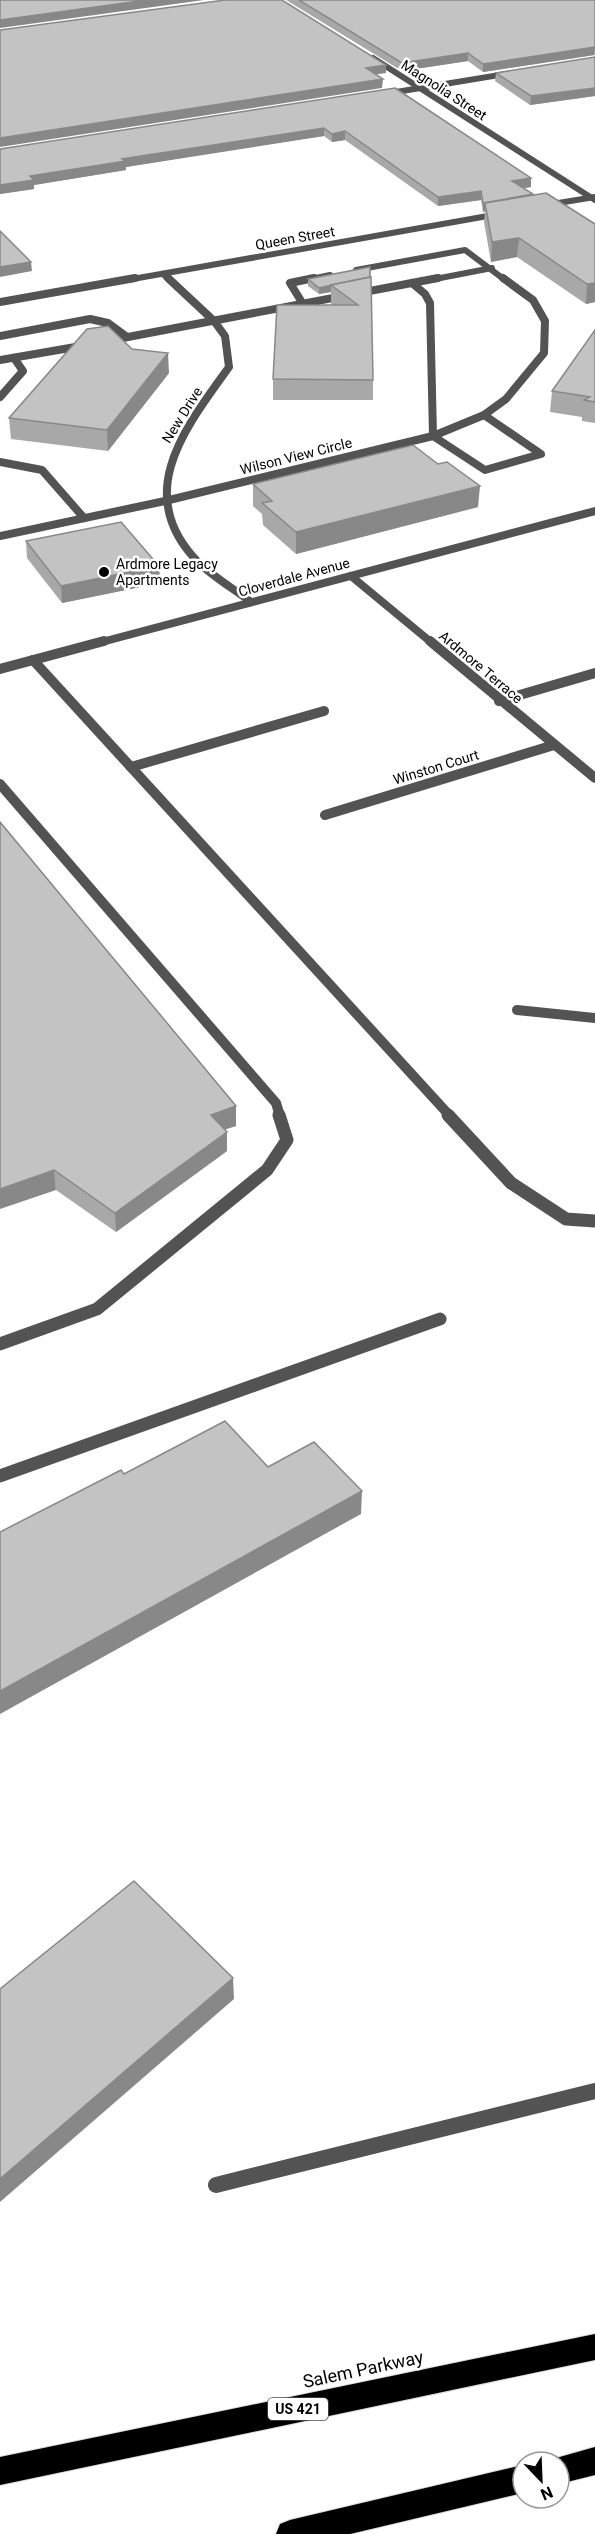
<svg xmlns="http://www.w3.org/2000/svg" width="595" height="2534" font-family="Roboto,sans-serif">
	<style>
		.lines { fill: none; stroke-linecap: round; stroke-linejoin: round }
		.motorway-casing { stroke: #dbdbdb; stroke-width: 2 }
		.service-far4 { stroke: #535353; stroke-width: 6 }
		.service-far3 { stroke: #535353; stroke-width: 8 }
		.service-far2 { stroke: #535353; stroke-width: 10 }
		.service-far1 { stroke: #535353; stroke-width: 13 }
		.service { stroke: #535353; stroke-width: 16 }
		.minor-far2 { stroke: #535353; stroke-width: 6 }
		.minor-far1 { stroke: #535353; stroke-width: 8 }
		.minor { stroke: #535353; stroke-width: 10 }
		.tertiary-far2 { stroke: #535353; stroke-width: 6 }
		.tertiary-far1 { stroke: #535353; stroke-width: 8 }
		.tertiary { stroke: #535353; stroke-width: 10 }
		.motorway { fill: #000; fill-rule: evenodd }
		.wall { fill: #a8a8a8 }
		.shaded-wall { fill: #888 }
		.building { fill: #c3c3c3; stroke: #888; stroke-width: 1.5 }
		.poi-dot { fill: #000; stroke: #fff; stroke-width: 2 }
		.labels { text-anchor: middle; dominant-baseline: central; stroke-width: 5; stroke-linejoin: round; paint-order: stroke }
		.far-street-label { font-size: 14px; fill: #000; stroke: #fff }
		.far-poi-label { font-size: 14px; fill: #000; stroke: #fff; text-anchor: start }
		.shield { fill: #fff; stroke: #4c4c4c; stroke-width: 1.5 }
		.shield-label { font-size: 14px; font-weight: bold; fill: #000 }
		.near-street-label { font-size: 18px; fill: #000; stroke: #fff }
	</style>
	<rect width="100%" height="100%" fill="#fff"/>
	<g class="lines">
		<!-- motorway casing -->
		<g class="motorway-casing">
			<g id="motorway">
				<path d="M595,2334V2360L0,2485V2457Z"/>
				<path d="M595,2447V2475L559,2484V2462L549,2460Z"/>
				<path d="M523,2465V2493L350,2534H276L280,2524L290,2520Z"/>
			</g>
		</g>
		<!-- service-far4 -->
		<g class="service-far4">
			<path d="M356,270L465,250L505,280"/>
			<path d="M307,280L330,275"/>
			<path d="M430,280L492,268"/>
		</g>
		<!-- service-far3 -->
		<g class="service-far3">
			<path d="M412,283L425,294L430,303L433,436L485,470L541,454L484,415"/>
			<path d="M303,304L290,283L314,278"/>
			<path d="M0,336L90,319L108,323L127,337"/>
			<path d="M107,341L438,278"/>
			<path d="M0,360L87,345"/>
			<path d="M0,397L23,371L14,358"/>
			<path d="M0,462L42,470L84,518"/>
			<path d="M0,536L165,501L433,436L484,415L506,399L544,353L545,321L533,300L503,278"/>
		</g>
		<!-- service-far2 -->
		<g class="service-far2">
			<path d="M33,660L450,1116"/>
			<path d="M499,701L595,673"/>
			<path d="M131,767L324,711"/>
			<path d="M0,784L276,1103L280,1116"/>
			<path d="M517,1010L595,1018"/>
		</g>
		<!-- service-far1 -->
		<g class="service-far1">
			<path d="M448,1115L511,1183L566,1219L595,1221"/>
			<path d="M0,1344L97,1309L267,1170L287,1140L279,1115"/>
			<path d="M0,1476L440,1319"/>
		</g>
		<!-- service -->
		<path class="service" d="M216,2185L595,2091"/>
		<!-- minor-far2 -->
		<g class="minor-far2">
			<path d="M373,58L595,200"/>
			<path d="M384,94L512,73"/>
			<path d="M163,274L169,280"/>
		</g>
		<!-- minor-far1 -->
		<g class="minor-far1">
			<path d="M168,278L214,321L225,336L229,367C185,428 131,495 199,563C215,578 234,589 251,602"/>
			<path d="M351,576L432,643"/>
		</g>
		<!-- minor -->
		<g class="minor">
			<path d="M430,641L595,778"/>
			<path d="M325,815L554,745"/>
		</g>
		<!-- tertiary-far2 -->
		<g class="tertiary-far2">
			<path d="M546,205L595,197"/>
			<path d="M127,280L499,214"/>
		</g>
		<!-- tertiary-far1 -->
		<g class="tertiary-far1">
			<path d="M0,302L135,278"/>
			<path d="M98,643L595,511"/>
		</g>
		<!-- tertiary -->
		<path class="tertiary" d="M0,669L104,641"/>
		<!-- motorway -->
		<use href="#motorway" class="motorway"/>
	</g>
	<!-- wall -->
	<g class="wall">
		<path d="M286,0H595V55L483,72L468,61L402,71Z"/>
		<path d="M595,57V96L530,105L495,81L496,73Z"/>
		<path d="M395,88L531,178V187L523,188L533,194V195L595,224V302L586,304L517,257L491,262L484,222L485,211L483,212L481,200L438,206L345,140L332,142L324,136L236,149L126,167V170L34,185V189L0,194V149Z"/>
		<path d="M370,267L373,380V400H273V379L333,305L331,304V292L319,294L308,286V279Z"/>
		<path d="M595,330V423L582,421V417L550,412L552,391Z"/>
		<path d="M132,349L169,373L108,451L11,439L9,418Z"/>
		<path d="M253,484L478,507L296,554L263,525L262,514L253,506Z"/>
		<path d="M26,541L159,566L160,583L62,603L27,558Z"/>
		<path d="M0,822L236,1106V1126L225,1129L227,1151L116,1232L56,1190Z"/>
	</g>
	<!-- shaded-wall -->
	<g class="shaded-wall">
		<path d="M147,0H204L0,28V20Z"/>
		<path d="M595,47L594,55L483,72V64Z"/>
		<path d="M468,53V61L402,71V63Z"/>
		<path d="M386,65V73L366,76V68Z"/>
		<path d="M383,79L382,88L0,147V138Z"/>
		<path d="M595,88V96L530,105L531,96Z"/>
		<path d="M324,128V136L126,167V170L34,185V189L0,194V185L30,176L122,159Z"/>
		<path d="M345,131V140L332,142V134Z"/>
		<path d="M531,178V187L512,190V181Z"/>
		<path d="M481,191V200L438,206V197Z"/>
		<path d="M533,194L532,203H485V211L483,212V203Z"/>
		<path d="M519,238L517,257L491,262L492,242Z"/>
		<path d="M31,262L32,271L0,277V267Z"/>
		<path d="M595,283V302L586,304L587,284Z"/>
		<path d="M331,286V292L319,294V288Z"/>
		<path d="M168,353L169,373L108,451L107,430Z"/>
		<path d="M480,486L478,507L296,554V532Z"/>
		<path d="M159,566L160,583L62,603L61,586Z"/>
		<path d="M236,1106V1126L211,1134V1115Z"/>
		<path d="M227,1132V1151L116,1232L115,1213Z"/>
		<path d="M54,1170L56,1190L0,1209V1189Z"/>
		<path d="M362,1491L361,1514L0,1714V1691Z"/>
		<path d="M233,1978L234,1999L0,2202V2179Z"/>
	</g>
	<!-- building -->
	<g class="building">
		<path d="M0,0H147L0,20Z"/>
		<path d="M225,0H282L386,65L366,68L383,79L0,138V30Z"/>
		<path d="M299,0H595V47L483,64L468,53L402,63Z"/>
		<path d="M595,57V88L531,96L496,73Z"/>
		<path d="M395,88L531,178L512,181L533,194L483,203L481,191L438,197L345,131L332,134L324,128L122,159L126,161L30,176L34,180L0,185V149Z"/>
		<path d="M546,193L595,224V283L587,284L519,238L492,242L485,203Z"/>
		<path d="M0,231L31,262L0,267Z"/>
		<path d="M370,267V277L331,285H332L319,288L308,279Z"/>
		<path d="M371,277L373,380L273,379L277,305H358L331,285Z"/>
		<path d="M108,326L132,349L168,353L107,430L9,418L87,329Z"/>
		<path d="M595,330V402L584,400L590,397L552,391Z"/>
		<path d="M413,445L438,464L447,462L480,486L296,532L262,503L272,501L253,484Z"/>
		<path d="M121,522L159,566L61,586L26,541Z"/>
		<path d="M0,822L236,1106L211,1115L227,1132L115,1213L54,1170L0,1189Z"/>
		<path d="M225,1421L268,1467L314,1442L362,1491L0,1691V1532L121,1470L124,1474Z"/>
		<path d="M134,1881L233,1978L0,2179V1989Z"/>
	</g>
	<!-- markers -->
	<circle class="poi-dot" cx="104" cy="572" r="6"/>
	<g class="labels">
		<!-- far-street labels -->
		<g class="far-street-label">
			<text transform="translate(444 90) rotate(33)">Magnolia Street</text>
			<text transform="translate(295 238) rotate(-10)">Queen Street</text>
			<text transform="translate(182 415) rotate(-58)">New Drive</text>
			<text transform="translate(296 456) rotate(-14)">Wilson View Circle</text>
			<text transform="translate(294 577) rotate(-15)">Cloverdale Avenue</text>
			<text transform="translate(481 667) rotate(40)">Ardmore Terrace</text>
			<text transform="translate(436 767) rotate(-17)">Winston Court</text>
		</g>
		<!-- far-poi labels -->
		<g class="far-poi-label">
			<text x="116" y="564">Ardmore Legacy<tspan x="116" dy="16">Apartments</tspan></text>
		</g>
		<!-- shield labels -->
		<rect class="shield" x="268" y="2398" width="60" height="22" rx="4.5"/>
		<g class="shield-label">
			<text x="298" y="2409">US 421</text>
		</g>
		<!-- near-street labels -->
		<g class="near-street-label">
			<text transform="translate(363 2369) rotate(-12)">Salem Parkway</text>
		</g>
	</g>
	<!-- north arrow -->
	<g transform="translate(541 2480) rotate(157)"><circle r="28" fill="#ffffff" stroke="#999999" stroke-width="1.5"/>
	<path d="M0-4.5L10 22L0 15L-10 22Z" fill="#000000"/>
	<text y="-9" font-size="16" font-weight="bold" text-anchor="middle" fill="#000000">N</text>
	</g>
</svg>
